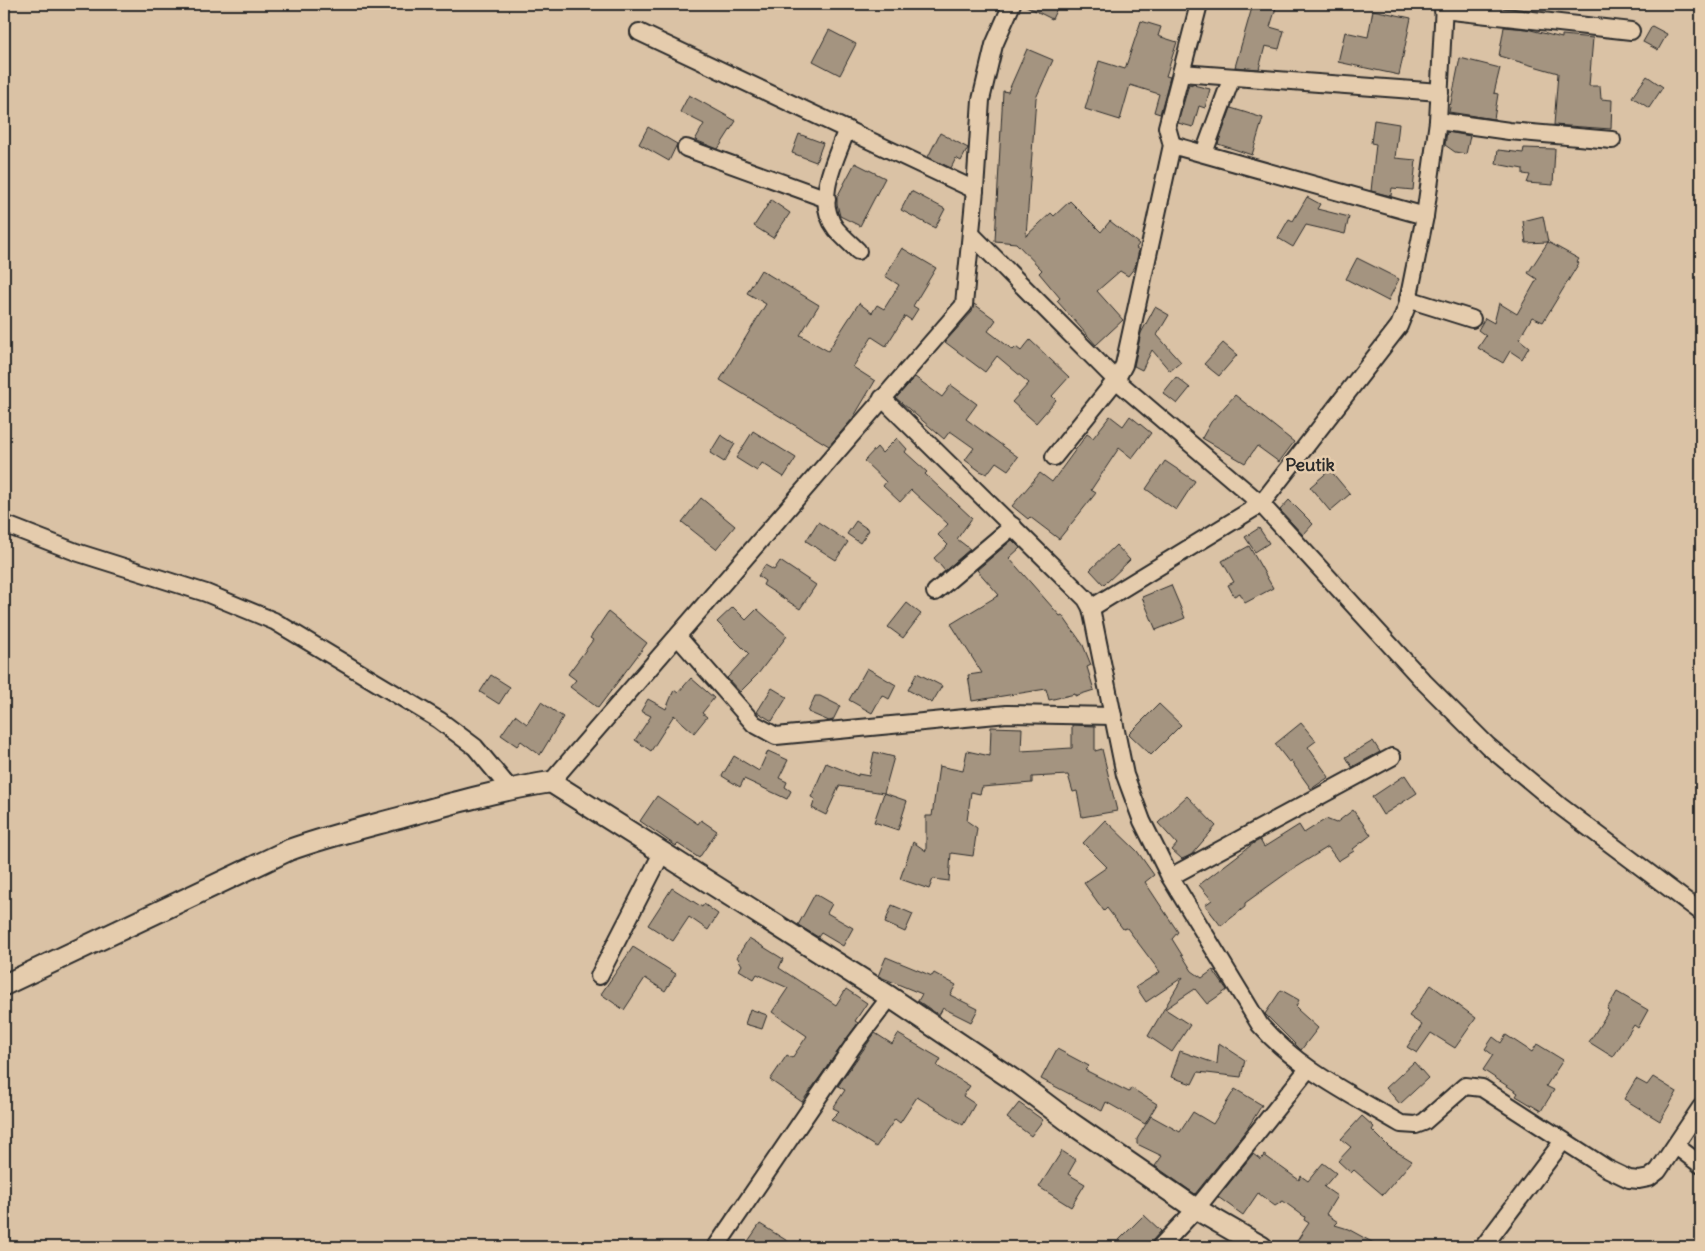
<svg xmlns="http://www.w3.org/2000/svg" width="1705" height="1251" font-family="Delius,sans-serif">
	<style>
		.building { fill: #a49480; stroke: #2b2b2b }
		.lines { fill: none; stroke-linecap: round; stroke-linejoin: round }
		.minor-casing { stroke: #2b2b2b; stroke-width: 20 }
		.tertiary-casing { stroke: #2b2b2b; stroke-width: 24 }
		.minor { stroke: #e5ccad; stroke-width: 16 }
		.tertiary { stroke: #e5ccad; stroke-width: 20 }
		.labels { text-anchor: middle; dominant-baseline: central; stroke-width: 5; stroke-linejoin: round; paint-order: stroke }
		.quarter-label { font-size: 18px; font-weight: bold; fill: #2b2b2b; stroke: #e5ccad }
	</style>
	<rect width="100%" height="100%" fill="#dac2a5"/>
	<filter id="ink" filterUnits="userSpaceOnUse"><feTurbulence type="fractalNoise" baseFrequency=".02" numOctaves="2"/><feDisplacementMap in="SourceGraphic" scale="10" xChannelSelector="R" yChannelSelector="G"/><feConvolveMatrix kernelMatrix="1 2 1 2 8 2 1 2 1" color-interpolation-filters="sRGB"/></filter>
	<g filter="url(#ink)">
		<!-- building -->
		<g class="building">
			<path d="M1022,4H1059L1052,19Z"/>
			<path d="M1253,4L1276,8L1270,27L1284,31L1279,49L1265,46L1259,69L1235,67Z"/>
			<path d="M1373,10L1411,18L1399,75L1338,62L1345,32L1368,37Z"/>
			<path d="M1141,21L1161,27L1158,36L1177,42L1166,76L1170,77L1160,114L1154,112L1159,94L1130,85L1120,120L1085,109L1099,61L1125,69Z"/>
			<path d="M1652,26L1667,34L1658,50L1643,42Z"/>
			<path d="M1504,27L1527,29L1562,38V35L1593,38L1589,86H1600L1601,99L1612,100L1611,129L1554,125L1558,73L1499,56Z"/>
			<path d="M829,30L856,44L840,75L813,61Z"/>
			<path d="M1027,49L1053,60L1036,98L1026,236L1051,213L1054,216L1070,201L1101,232L1110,221L1139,244L1136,248L1139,250L1135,267L1128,276L1120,271L1097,291L1123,320L1096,345L1057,301L1060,298L1039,273L1042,270L1016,243L995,241L1003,91L1008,92Z"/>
			<path d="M1460,58L1500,68L1494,93L1498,94L1494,119L1449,112Z"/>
			<path d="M1647,76L1663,87L1649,108L1632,97Z"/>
			<path d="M1189,84L1210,89L1205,108L1199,106L1193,127L1178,123Z"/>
			<path d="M689,95L736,121L718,149L695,140L704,124L680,112Z"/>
			<path d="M1231,108L1263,118L1252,155L1218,144Z"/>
			<path d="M1374,120L1399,124L1395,158L1416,160L1413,190L1392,188L1391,196L1371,191L1376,144L1371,143Z"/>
			<path d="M648,127L677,144L669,161L639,144Z"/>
			<path d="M1447,132L1470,136L1466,154L1455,152L1445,145Z"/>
			<path d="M940,133L968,148L961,161L956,158L951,168L928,157Z"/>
			<path d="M799,134L823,143L816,162L792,153Z"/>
			<path d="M1524,148L1555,149L1553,185L1527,183L1530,175L1523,174V169L1496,164L1498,150L1523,153Z"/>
			<path d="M855,163L885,178L860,226L840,216L837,204V197Z"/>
			<path d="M911,191L945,209L935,228L901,210Z"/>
			<path d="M1307,197L1320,204L1317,209L1349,217L1345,234L1306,225L1293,247L1278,238L1289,219L1293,221Z"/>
			<path d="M771,200L790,213L773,238L754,226Z"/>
			<path d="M1543,216L1548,242L1579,259L1577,262L1579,263L1543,322L1532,317L1519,339L1529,347L1522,359L1510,351L1503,363L1478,348L1486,336L1478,330L1485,318L1494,323L1499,303L1517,314L1537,279L1528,273L1548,242L1526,243L1523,221Z"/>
			<path d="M902,248L936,268L913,306L918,309L911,320L905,316L886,346L872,337L853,367L875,381L853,418L829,446L720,380L766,304L747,293L761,270L819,305L800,335L828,351L859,303L872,313L877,305L884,309L899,285L885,276Z"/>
			<path d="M1357,258L1399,279L1388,301L1346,279Z"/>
			<path d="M974,304L996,320L988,331L1013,350L1016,347L1021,351L1030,340L1069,377L1052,396L1056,400L1036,423L1012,402L1029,383L997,356L985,372L945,342L972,312Z"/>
			<path d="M1155,307L1169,315L1157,335L1181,362L1170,371L1152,350L1142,370L1134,366L1141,333Z"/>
			<path d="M1223,343L1237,355L1219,376L1204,364Z"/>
			<path d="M915,377L942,397L951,385L977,404L966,419L1018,457L1008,470L996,462L987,474L980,471L965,460L974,448L950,431L944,439L896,398Z"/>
			<path d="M1176,377L1190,388L1177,404L1163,393Z"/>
			<path d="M1235,395L1294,442L1279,462L1257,446L1245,463L1202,438L1211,422Z"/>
			<path d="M1110,416L1123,426L1130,416L1151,433L1132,458L1119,448L1091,490L1096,493L1059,539L1030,517L1028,519L1012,506L1040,473L1052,482L1087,434L1093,438Z"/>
			<path d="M753,431L796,458L784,477L762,463L757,471L736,458Z"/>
			<path d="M721,435L735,444L724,462L710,453Z"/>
			<path d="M897,438L907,449L905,452L927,472L925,474L972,518L957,539L970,549L945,571L934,558L948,545L938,535L948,524L911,490L900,502L883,486L886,482L864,461L877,447L882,453Z"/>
			<path d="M1165,461L1195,481L1176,510L1146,489Z"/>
			<path d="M1330,470L1350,494L1330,511L1310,487Z"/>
			<path d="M701,498L735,526L716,549L682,522Z"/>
			<path d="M1289,500L1313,524L1303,535L1280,510Z"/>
			<path d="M856,521L869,530L860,543L847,534Z"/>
			<path d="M818,522L848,542L836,560L806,541Z"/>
			<path d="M1259,528L1269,543L1255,552L1245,537Z"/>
			<path d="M1012,540L1020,548L1009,558L1060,616L1062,615L1083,645L1091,665L1087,667L1094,690L1075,696V694L1049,700L1046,689L972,701L968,675L982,673L951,624L999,595L977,570Z"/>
			<path d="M1116,545L1130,560L1104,585L1090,570Z"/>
			<path d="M1249,546L1273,588L1245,603L1240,593L1234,596L1228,585L1234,582L1222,561Z"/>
			<path d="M780,561L816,585L800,609L763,585L765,581L758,576L765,565L774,570Z"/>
			<path d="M1171,585L1185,618L1156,630L1142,597Z"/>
			<path d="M907,603L921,614L903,638L888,627Z"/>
			<path d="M733,607L746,620L757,609L787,636L758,674L740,692L727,678L749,654L717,622Z"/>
			<path d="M608,612L647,643L598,708L570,687L576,680L568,674L593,640L590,638Z"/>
			<path d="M867,668L896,685L889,699L882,695L872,713L849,700Z"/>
			<path d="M917,673L942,686L932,703L908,690Z"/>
			<path d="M491,675L510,687L499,704L480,692Z"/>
			<path d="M691,678L714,698L702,713L707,717L694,733L674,715L651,751L635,740L651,716L641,711L648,699L666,709L674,690L678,693Z"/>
			<path d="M772,688L787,697L772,721L757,712Z"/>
			<path d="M815,696H820L840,706L833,720L829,721L808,712Z"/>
			<path d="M541,702L563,717L540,755L521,741L517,746L501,735L515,715L527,724Z"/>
			<path d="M1159,704L1181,725L1151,755L1129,734Z"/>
			<path d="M1301,723L1316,741L1308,747L1329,777L1311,789L1291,761L1289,762L1275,744Z"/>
			<path d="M1072,725L1095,726V751L1102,749L1117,811L1082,817L1077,791L1073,792L1068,775L1032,777V783L982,787L980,794L971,792L967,821L977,828L973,856L951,853L949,881L933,879L929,889L900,879L913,842L926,851V816H932L939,766L963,771L967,751L990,756L991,727L1022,728L1021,751L1072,748Z"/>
			<path d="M1373,741L1380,752L1352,767L1346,757Z"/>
			<path d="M768,751L788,760L779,778L787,782L785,787L791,791L787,799L744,779L740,787L722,776L734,756L759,771Z"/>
			<path d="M874,752L894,757L884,793L839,786L826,815L812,808L815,799L811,797L826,763L858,776V774L869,776Z"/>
			<path d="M1405,775L1417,793L1383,815L1372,797Z"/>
			<path d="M884,793L907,801L898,830L874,822Z"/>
			<path d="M657,796L698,824L701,820L717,831L699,858L678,844L676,846L640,821Z"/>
			<path d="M1187,796L1216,826L1191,855L1182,859L1172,850L1177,844L1158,823Z"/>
			<path d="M1353,810L1371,835L1353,849L1354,851L1338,861L1328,847L1291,870L1245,903V907L1221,926L1205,905L1212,900L1199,885L1254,843L1260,840L1264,847L1299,825L1304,833L1326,819L1336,823Z"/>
			<path d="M1105,820L1137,851L1154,875L1145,882L1178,932L1172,939L1192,971L1202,978L1213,970L1227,990L1207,1004L1195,989L1165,1009L1190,1025L1172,1052L1148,1036L1183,977L1146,1002L1136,987L1160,972L1127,928L1123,929L1107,908L1104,911L1084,883L1107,867L1083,843Z"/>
			<path d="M672,888L702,907L704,904L718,914L708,930L689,917L673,941L648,925Z"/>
			<path d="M815,894L832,904L827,913L853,928L843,946L821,933L818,937L798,925Z"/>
			<path d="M892,905L913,914L905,932L885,923Z"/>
			<path d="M749,938L783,959L779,968L836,1005L846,989L867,1003L855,1021L858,1023L802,1102L770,1080L787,1055L792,1058L807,1036L772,1012L788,988L757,974L754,979L739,970L742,965L737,957Z"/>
			<path d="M633,947L676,974L665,991L645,978L624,1010L601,994Z"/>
			<path d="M886,957L932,976L934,973L956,985L950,995L978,1009L971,1022L943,1008L939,1015L918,1001L922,994L878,976Z"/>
			<path d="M1431,985L1476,1018L1455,1048L1431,1033L1417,1053L1407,1047L1422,1025L1409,1016Z"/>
			<path d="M1281,990L1299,1000L1296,1006L1299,1009L1298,1010L1318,1028L1301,1050L1265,1014Z"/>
			<path d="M1617,992L1648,1010L1638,1028L1634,1025L1613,1057L1589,1042L1609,1011L1607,1009Z"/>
			<path d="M750,1009L767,1015L762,1029L745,1024Z"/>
			<path d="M875,1033L892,1044L898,1034L941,1059L937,1066L970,1086L963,1096L975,1104L963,1125L917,1097L900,1123L895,1119L876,1147L831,1119L839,1111L833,1108L845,1090L838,1086Z"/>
			<path d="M1506,1035L1532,1052L1537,1044L1563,1060L1546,1086L1554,1090L1541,1111L1516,1096L1518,1093L1483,1070L1493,1055L1485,1049L1493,1037L1501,1043Z"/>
			<path d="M1219,1043L1245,1060L1241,1077L1198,1072L1192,1084L1171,1077L1180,1051L1217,1064Z"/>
			<path d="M1057,1049L1089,1066L1085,1070L1129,1092L1131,1088L1157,1104L1145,1124L1106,1102L1102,1111L1041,1079Z"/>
			<path d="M1414,1062L1428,1078L1400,1104L1386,1088Z"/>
			<path d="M1653,1077L1677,1092L1660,1121L1624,1099L1636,1079L1647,1085Z"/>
			<path d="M1235,1089L1262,1105L1247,1129L1195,1194L1155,1166L1162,1156L1137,1144V1139L1151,1116L1180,1132L1193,1112L1213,1124Z"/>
			<path d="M1019,1103L1043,1120L1031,1136L1007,1118Z"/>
			<path d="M1362,1116L1374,1127L1372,1130L1389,1147L1412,1161L1383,1195L1354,1170L1351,1173L1338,1161L1351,1147L1341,1139Z"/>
			<path d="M1062,1151L1076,1160L1068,1174L1085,1184L1071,1207L1039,1187Z"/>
			<path d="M1253,1154L1261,1160L1264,1155L1299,1180L1301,1176L1308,1181L1323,1163L1336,1173L1324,1187L1337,1196L1326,1214L1338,1222L1335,1225L1348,1229L1381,1247H1293L1309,1223L1304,1220L1305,1217L1283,1201L1275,1206L1258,1193L1243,1215L1218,1197Z"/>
			<path d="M1144,1215L1161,1231L1152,1241L1150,1247H1112Z"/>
			<path d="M760,1224L797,1247H744Z"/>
		</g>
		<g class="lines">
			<!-- minor casing -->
			<g class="minor-casing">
				<g id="minor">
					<path d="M1443,10L1631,31"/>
					<path d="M639,32L975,190"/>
					<path d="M1181,73L1440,92"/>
					<path d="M1438,121L1509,131L1612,140"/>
					<path d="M847,129C836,159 813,199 836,229C843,237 851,244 858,251"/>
					<path d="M1172,145L1167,127L1199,4"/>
					<path d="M686,148L827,199"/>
					<path d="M1204,153L1232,77"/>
					<path d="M971,234L1116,380L1261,504L1424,682L1488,746L1560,806L1701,912"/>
					<path d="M1408,299L1472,319"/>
					<path d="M882,398L1086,599L1091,608L1125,775L1142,821L1170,877L1260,1025C1298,1069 1352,1095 1401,1124L1416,1125L1424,1122L1465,1086L1482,1088L1606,1168L1629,1179L1639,1180L1649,1178L1658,1171L1701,1107"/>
					<path d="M1054,457L1116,380L1124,365L1172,145L1425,216"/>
					<path d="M4,524L76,552L206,593L274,621L439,720L475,747L510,789"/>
					<path d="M935,592L1013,526"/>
					<path d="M1091,608L1261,504L1399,326L1407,306L1425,216L1438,121L1444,4"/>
					<path d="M678,637L754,724L776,736L1007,714L1113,716"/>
					<path d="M551,782L964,305L975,190L981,100L994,45L1012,4"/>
					<path d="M1170,877L1392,757"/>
					<path d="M599,976L662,853"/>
					<path d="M1676,1146L1701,1165"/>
					<path d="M716,1247L855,1043L890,997"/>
					<path d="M1160,1247L1196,1209L1308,1069"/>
					<path d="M1483,1247L1563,1141"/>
				</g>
			</g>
			<!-- tertiary casing -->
			<g class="tertiary-casing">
				<path id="tertiary" d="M4,985L289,850C325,837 362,828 399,818C449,804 499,790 551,782L890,997L1018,1083L1071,1123L1196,1209L1262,1247"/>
			</g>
			<!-- minor -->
			<use href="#minor" class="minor"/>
			<!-- tertiary -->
			<use href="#tertiary" class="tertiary"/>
		</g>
	</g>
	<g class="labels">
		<!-- quarter labels -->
		<g class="quarter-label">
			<text x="1310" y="464">Peutik</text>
		</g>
	</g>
	<!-- margin -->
	<rect width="1705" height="1251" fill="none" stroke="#e5ccad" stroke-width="20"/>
	<rect x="10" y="10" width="1685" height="1231" fill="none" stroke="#2b2b2b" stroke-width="2" filter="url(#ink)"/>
</svg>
